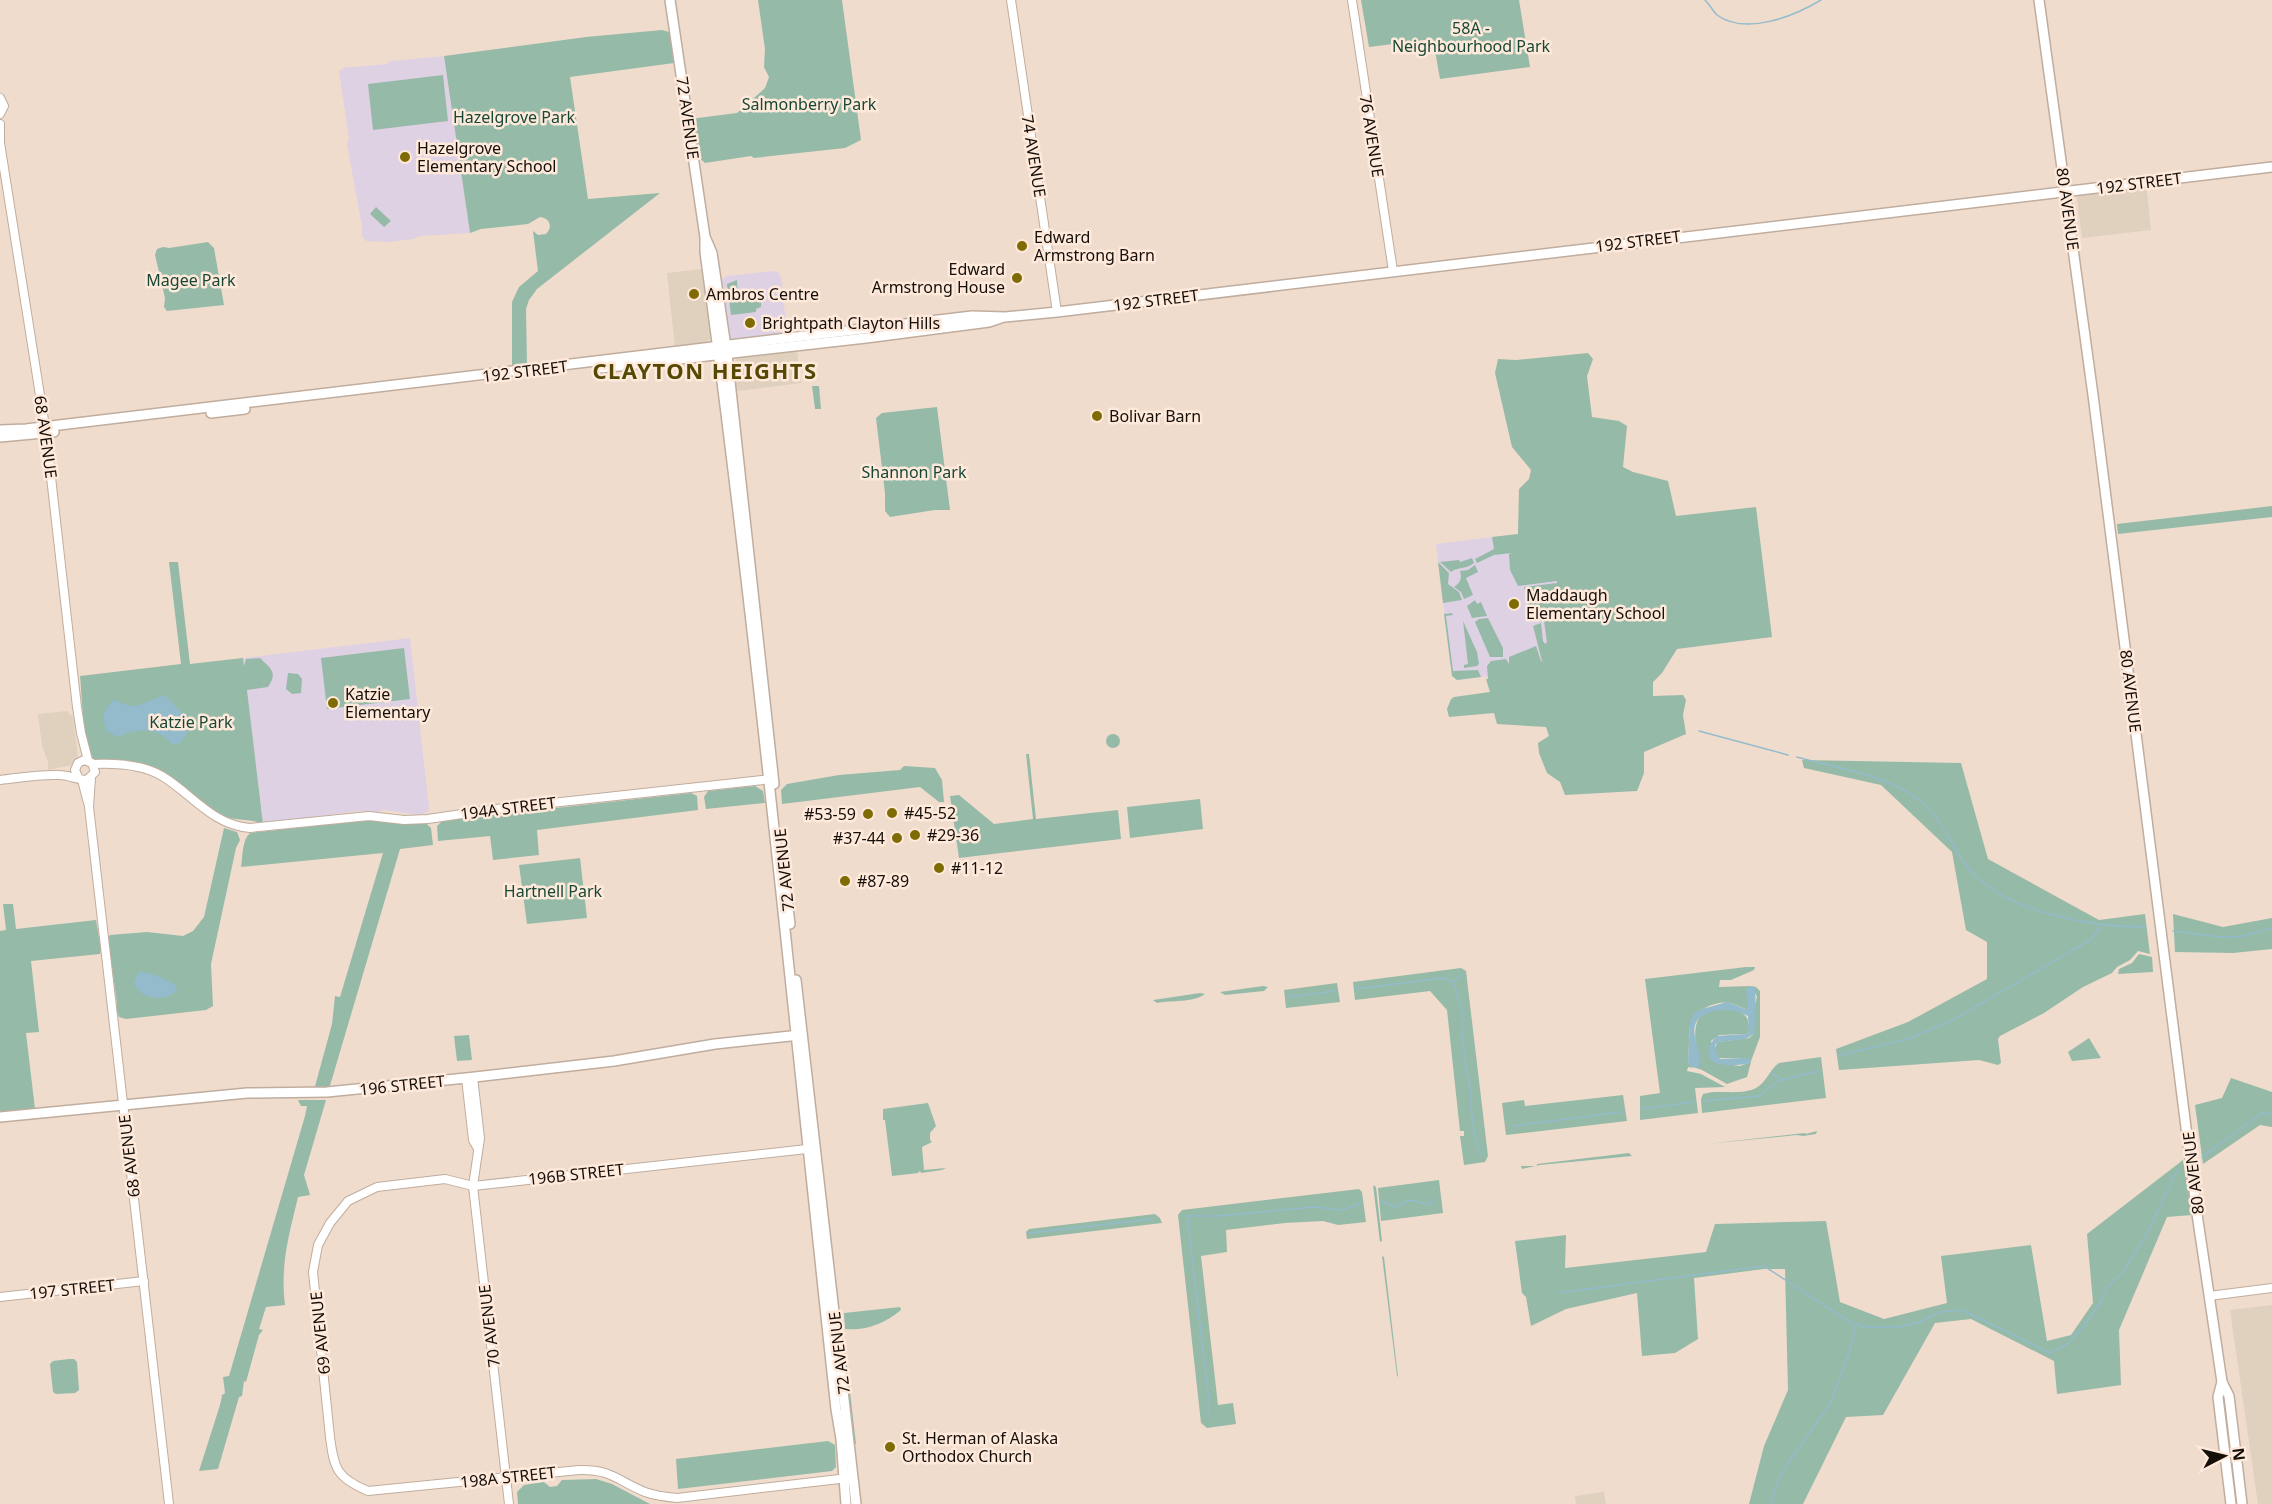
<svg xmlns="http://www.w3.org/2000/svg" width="2272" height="1504" font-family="'Noto Sans',sans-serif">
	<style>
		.commercial { fill: #e0d0be }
		.education { fill: #dfd1e4 }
		.green { fill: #96baa8 }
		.water { fill: #93bbcc }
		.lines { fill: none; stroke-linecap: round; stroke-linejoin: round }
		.stream { stroke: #93bbcc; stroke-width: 1.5 }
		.tertiary-casing { stroke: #c0ad9e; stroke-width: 10 }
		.secondary-casing { stroke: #c0ad9e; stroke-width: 12 }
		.tertiary { stroke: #fff; stroke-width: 8 }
		.secondary { stroke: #fff; stroke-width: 9 }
		.poi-dot { fill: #7f6b04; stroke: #fee9db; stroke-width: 2 }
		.labels { text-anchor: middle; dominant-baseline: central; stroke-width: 5; stroke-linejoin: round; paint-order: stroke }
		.park-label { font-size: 16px; fill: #164835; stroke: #fee9db }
		.street-label { font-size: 16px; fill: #150f0a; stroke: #fee9db }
		.poi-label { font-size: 16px; fill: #150f0a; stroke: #fee9db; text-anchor: start }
		.district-label { font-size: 22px; font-weight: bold; letter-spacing: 1.5px; fill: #554805; stroke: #fee9db }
	</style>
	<rect width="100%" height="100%" fill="#f0dccd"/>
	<!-- commercial -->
	<g class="commercial">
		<path d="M2146,183L2151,230L2082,238L2076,190Z"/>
		<path d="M702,269L711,338L704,344L675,347L667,273Z"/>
		<path d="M797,350L801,383L738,391L735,389L733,365L737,358Z"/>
		<path d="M67,711L73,717L78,757L72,765L48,770V762L42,746L38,714Z"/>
		<path d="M2272,1305V1504H2258L2230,1310Z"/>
		<path d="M1604,1492L1606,1504H1576L1575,1496Z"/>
	</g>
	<!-- education -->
	<g class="education">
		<path d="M444,56L470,233L420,236L414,239L389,242L366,241L362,237V227L347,144L349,138L339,71L345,67H355L386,64L391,61Z"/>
		<path d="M774,271L778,272L781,277L787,332L784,334L735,340L731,338L728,333L721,286L722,279L727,276Z"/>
		<path d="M1575,527L1592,663L1457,680L1452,676L1436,544Z"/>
		<path d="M410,638L429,807L428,812L420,815L383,810L379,812L358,811L263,824L243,658Z"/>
	</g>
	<!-- green -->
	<g class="green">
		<path d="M758,0H842L861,140L845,148L754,158L751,156L705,163L696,155L690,119L737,113L765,88L769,77L764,67L765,49Z"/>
		<path d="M1361,0H1519L1530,67L1440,79L1433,39L1369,47Z"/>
		<path d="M662,30L669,32L673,37L674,63L570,77L588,199L660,193L537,289L529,300L526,309L527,365L512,367V302L519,287L538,271L533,231L538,235L546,234C553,227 550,218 540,217L528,224L481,229L470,233L444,56L586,37Z"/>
		<path d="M443,75L448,121L373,130L368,84Z"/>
		<path d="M376,207L391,221L384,227L370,214Z"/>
		<path d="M208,242L214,248L224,305L167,311L164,307L165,298L155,255L157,249L163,247L169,248Z"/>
		<path d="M737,280L738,300L761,295V307L756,309V312L731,315L727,284Z"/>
		<path d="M1588,353L1593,359L1587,376L1592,417L1619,421L1627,426L1623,467L1633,472L1668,481L1676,516L1756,507L1772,637L1677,649L1662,673L1653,682V696L1683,695L1686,700L1683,715L1686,734L1644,752V773L1637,791L1565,795L1560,782L1547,773L1539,753L1538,743L1549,736L1546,727L1497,724L1494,713L1449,717L1447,709L1451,699L1454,697L1490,692L1486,679H1488L1487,666L1491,661L1506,659L1509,664V657L1536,646L1541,661L1550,663L1542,661L1533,626L1541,623L1543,641L1545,644L1547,642L1544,621L1542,617L1541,621L1532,620L1524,587L1557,583V581L1518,586L1510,570L1509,554L1512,553L1494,555L1477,563L1475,559L1494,549L1492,537L1518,534L1519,489L1529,479L1531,470L1512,447L1495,373L1498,359L1516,360Z"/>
		<path d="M812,386H819L821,409H815Z"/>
		<path d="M937,407L950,510H935L890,517L885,511V493L876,418L882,413Z"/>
		<path d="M2272,506V517L2118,534L2117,524Z"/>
		<path d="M1472,558L1474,563C1465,570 1456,567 1451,572L1440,562L1459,560L1460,562Z"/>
		<path d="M169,562H178L190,664L243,658L244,666L246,659L260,658C271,669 278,672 268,687L247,690L263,824C250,818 235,822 218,814C202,806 189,791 174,780C150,761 124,761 95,761C83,750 82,695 80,676L181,664Z"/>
		<path d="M1438,562L1449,573L1448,584L1459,592L1462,600L1443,603Z"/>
		<path d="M1475,565L1478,572L1466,578L1473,595L1464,599L1461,592L1454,587C1461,582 1462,578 1460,571L1468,570Z"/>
		<path d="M1475,600L1477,604L1481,602L1487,616L1472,618L1467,606Z"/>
		<path d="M1452,613L1453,615L1446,616L1453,671L1478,670L1481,677L1457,680L1452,676L1444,614Z"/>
		<path d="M1488,618L1503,648V657H1490L1475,622L1479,619Z"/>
		<path d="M1463,621L1477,652L1479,664L1477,666L1464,668V665L1468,664Z"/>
		<path d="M404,648L410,699L327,709L321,658Z"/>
		<path d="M288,673L298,674L302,679L301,693L292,694L286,689Z"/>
		<circle cx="1113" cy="741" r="7"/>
		<path d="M1026,754H1029L1036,819L1118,810L1121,839L959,858L950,796L959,795L994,824L1033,819Z"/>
		<path d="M1802,760L1961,763L1988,859L2099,920L2145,914L2150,954L2138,951L2130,960L2117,967L2112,973L2083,987L2044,1013L2000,1036L1998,1039L2001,1063L1998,1065L1979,1060L1839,1070L1836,1049L1908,1022L1987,979V942L1966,930L1952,852L1881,785L1804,768Z"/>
		<path d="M904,766L935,768L942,780L944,802H939L920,787L782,804L781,790L787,784L839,775L900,770Z"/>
		<path d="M755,786L763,791L765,803L706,809L704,797L708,791Z"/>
		<path d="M691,793L697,796L698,810L537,830L539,855L493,860L490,836L438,841L437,826L442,821L498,812L501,814Z"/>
		<path d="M1200,799L1203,829L1130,838L1127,807Z"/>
		<path d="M369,820L400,823H426L431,828L433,845L400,849L329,1089L314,1090L332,1024L335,996L340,997L383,853L241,867C243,855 242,840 250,833Z"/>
		<path d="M224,828L237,832L240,840L236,848L211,964L213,1006L206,1010L126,1019L119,1017L116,1008L117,1003L108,938L110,935L147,932L183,936L193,931L204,917Z"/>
		<path d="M580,858L587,918L527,924L519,865Z"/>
		<path d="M3,904H13L16,929L96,920L101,950L100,954L31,961L39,1032L26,1033L35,1109L0,1113V931L6,930Z"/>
		<path d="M2173,914L2223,927L2272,918V949L2233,953L2175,952Z"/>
		<path d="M2139,954L2152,957L2153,972L2118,974L2119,969L2132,963Z"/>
		<path d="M1746,967H1755L1754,970L1731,980H1720L1719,987L1751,986L1748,1010C1743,1008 1736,1005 1730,1003C1716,1000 1695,1010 1690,1024L1688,1062L1693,1068L1688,1067L1687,1071L1701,1074L1725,1087L1695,1088L1698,1113L1640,1120V1096L1660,1093L1645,979Z"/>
		<path d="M1461,968L1466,971L1488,1156L1485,1162L1464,1165L1460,1136H1464V1131H1460L1447,1010L1430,991L1355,1000L1353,982Z"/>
		<path d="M1337,983L1340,1002L1286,1008L1284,990Z"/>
		<path d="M1263,986L1268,987L1264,991L1225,995L1220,992Z"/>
		<path d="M1752,986L1756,987L1760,991V1037L1751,1061L1743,1058H1718C1713,1054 1714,1047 1718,1042L1749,1038L1754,1034V1008L1757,997Z"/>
		<path d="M1200,993L1205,994C1193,1003 1171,1000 1157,1003L1153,1000Z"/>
		<path d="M1726,1008C1742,1012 1750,1013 1749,1032L1747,1034L1719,1035L1711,1041L1717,1063L1740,1066L1751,1062L1747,1077L1727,1084L1702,1070L1696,1068C1698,1055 1690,1023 1702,1015C1708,1011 1718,1010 1726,1008Z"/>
		<path d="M469,1035L472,1060L457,1061L454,1036Z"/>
		<path d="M2089,1038L2101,1058L2072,1061L2068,1052Z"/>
		<path d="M1821,1057L1826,1098L1702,1113L1701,1099L1703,1094C1719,1089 1740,1096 1756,1088C1767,1082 1769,1070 1779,1063Z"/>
		<path d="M2231,1078L2272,1092V1127L2260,1125L2203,1164L2195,1105L2222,1098Z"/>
		<path d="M1623,1095L1627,1121L1506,1135L1502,1103L1524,1100L1525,1106Z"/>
		<path d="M298,1100H326L304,1175L310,1195L298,1197C289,1235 280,1265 285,1305L266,1307L259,1329L263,1330L259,1335L246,1382L244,1381L242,1396L239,1397L218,1469L199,1471L220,1405L222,1396H221L225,1393L223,1377L229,1376L305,1116L307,1106H301Z"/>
		<path d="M928,1103L936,1126L930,1133V1140L932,1142L922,1147L924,1170L946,1168L942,1170L921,1173L920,1171L918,1173L892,1176L885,1120H883V1109Z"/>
		<path d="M1817,1131L1816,1134L1803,1136L1797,1135L1706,1144L1805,1133L1806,1134Z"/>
		<path d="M1629,1153L1632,1156L1540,1165L1522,1169L1521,1166H1537V1164Z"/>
		<path d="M2183,1160L2192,1215L2167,1217L2119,1330L2121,1385L2057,1394L2054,1361L1971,1319L1935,1323L1883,1415L1846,1417L1803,1504H1749L1764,1446L1788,1390L1785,1269H1764L1694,1278L1698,1339L1675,1353L1642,1356L1637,1293L1566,1309L1531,1326L1526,1297L1522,1293L1515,1241L1566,1235L1565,1268L1706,1252L1715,1224L1826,1221L1840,1302L1884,1319L1947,1303L1941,1256L2031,1245L2047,1341L2071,1335L2093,1303L2087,1234Z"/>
		<path d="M1439,1180L1443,1213L1381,1221L1378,1188Z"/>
		<path d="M1373,1185L1376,1187L1382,1241L1380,1242Z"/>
		<path d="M1359,1189L1362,1192L1366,1222L1338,1225L1323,1221L1285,1223L1226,1230L1227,1252L1201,1256L1218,1405L1233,1403L1236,1424L1207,1428L1201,1423L1178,1215L1182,1210Z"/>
		<path d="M1155,1214L1160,1218L1162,1223L1027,1239L1026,1232L1029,1229Z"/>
		<path d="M1382,1256L1384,1257L1398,1377L1397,1376Z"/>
		<path d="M900,1307L901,1310C885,1323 867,1331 845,1329L844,1313Z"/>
		<path d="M842,1339H844L856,1444H854L852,1427L853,1423H851Z"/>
		<path d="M69,1359H74L77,1362L79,1390L75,1393L56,1394L53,1392L50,1364L53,1361Z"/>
		<path d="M828,1441L835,1445L836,1467L832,1471L678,1489L676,1459Z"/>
		<path d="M596,1479L612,1484L650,1504H518L517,1492L524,1485L544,1482L550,1487L557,1486L562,1480Z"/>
	</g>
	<!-- water -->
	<g class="water">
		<path d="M164,695L190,721V729L180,743L172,744C158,727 138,727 118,737L106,731L103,714L113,700C120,701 125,706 132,706C141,706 156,698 164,695Z"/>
		<path d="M140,972C153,972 164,979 175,985L177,991C164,1002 142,1000 134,984L137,974Z"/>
		<path d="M1751,986L1755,988C1756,991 1755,1028 1754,1034L1745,1039L1718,1042L1715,1045V1052L1720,1059L1743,1058L1750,1059L1751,1062C1746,1066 1719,1066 1714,1062C1704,1055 1710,1042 1717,1036L1747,1034L1749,1032L1748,1016C1734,1009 1725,1008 1711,1012C1679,1021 1704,1049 1699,1066L1696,1068L1692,1067L1688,1062L1690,1023L1694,1014L1702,1009L1727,1002L1748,1010C1749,1001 1745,996 1747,988Z"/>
	</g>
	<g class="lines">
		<!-- stream -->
		<g class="stream">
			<path d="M1705,0C1709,4 1713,11 1717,15C1746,36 1794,16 1821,0"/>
			<path d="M1699,731L1788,755"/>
			<path d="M1797,757C1836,768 1884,774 1918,799C1943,818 1951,848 1971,871C2009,913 2091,927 2145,927"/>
			<path d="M2173,931L2221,937H2239L2272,928"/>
			<path d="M1453,982L1462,1009V1034L1467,1074L1471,1090V1109L1476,1142L1481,1154"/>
			<path d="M1454,982L1463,973"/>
			<path d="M1356,989L1442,978L1452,981"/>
			<path d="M1287,997L1336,991"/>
			<path d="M1840,1055L1908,1039L1953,1020L2090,940L2102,926"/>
			<path d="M1772,1073L1781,1080"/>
			<path d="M1704,1101L1759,1096L1778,1081L1818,1071"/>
			<path d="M1642,1109L1693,1102"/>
			<path d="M1513,1126L1621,1112"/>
			<path d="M2202,1157L2262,1113L2272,1114"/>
			<path d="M1381,1201L1395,1207L1410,1200C1419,1200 1429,1211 1435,1198"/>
			<path d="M1185,1216H1217L1314,1207L1343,1210L1361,1203"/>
			<path d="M1190,1217L1188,1223L1209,1401V1419"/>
			<path d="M1029,1233L1152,1219"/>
			<path d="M1557,1293L1764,1266L1848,1321L1864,1327H1899L1920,1322L1940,1312L1962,1310L2050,1353L2067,1344L2084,1326L2100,1303L2107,1287L2123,1272L2144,1239L2178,1169"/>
			<path d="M1771,1504L1775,1488L1785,1467L1830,1404L1850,1350L1856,1324"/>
		</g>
		<!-- tertiary casing -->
		<g class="tertiary-casing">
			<g id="tertiary">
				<path d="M1011,0L1057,312"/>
				<path d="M1352,0L1393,271"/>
				<path d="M0,98L4,106L0,114"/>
				<path d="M0,124V143"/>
				<path d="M0,143L46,433L77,707L81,733L88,760"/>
				<path d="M93,764C116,763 142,764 162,776C192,794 212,825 250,828L369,816L404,820L428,819L496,809L772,779"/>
				<path d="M91,778L89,807L169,1504"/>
				<path d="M0,780C19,778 39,774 59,775C69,775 78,780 87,780L95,772L92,763L84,760L78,763L75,770L78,777"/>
				<path d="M82,780L88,803"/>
				<path d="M473,1077L480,1138L473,1186L509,1504"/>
				<path d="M466,1078L473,1140L477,1147"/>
				<path d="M807,1149L473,1186L445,1179L377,1187L348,1201L330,1223L318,1245L313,1272L330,1437C334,1469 337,1478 368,1491L579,1470C611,1469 618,1481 645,1492C656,1496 666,1497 677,1498L848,1478"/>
				<path d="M2209,1296L2272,1288"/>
				<path d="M0,1297L144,1281"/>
			</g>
		</g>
		<!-- secondary casing -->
		<g class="secondary-casing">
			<g id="secondary">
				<path d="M670,0L705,237V252C757,636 794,1023 836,1409L841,1439L846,1504"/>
				<path d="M2039,0L2093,395L2197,1214L2222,1382L2229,1396L2242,1504"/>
				<path d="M706,239L712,253L727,354L774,784"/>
				<path d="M601,368L866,338L989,322L1001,318"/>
				<path d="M211,413L245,409"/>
				<path d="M0,430L26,429L972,316L1005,317L1057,312L2272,167"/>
				<path d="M0,437L54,432"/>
				<path d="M785,884L790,924"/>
				<path d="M796,980L856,1504"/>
				<path d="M0,1117L247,1093L327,1092L466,1078L614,1061L715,1044L800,1035"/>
				<path d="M2222,1382L2218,1397L2231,1504"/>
			</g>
		</g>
		<!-- tertiary -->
		<use href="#tertiary" class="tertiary"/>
		<!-- secondary -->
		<use href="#secondary" class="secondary"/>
	</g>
	<!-- markers -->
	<g class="poi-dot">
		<circle cx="405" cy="157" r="6"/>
		<circle cx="1022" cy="246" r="6"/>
		<circle cx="1017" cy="278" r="6"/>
		<circle cx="694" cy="294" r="6"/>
		<circle cx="750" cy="323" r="6"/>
		<circle cx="1097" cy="416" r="6"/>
		<circle cx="1514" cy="604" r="6"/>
		<circle cx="333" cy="703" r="6"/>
		<circle cx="892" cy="813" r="6"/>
		<circle cx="868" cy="814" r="6"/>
		<circle cx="915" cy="835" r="6"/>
		<circle cx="897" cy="838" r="6"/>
		<circle cx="939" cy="868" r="6"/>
		<circle cx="845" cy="881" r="6"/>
		<circle cx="890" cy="1447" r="6"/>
	</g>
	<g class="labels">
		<!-- park labels -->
		<g class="park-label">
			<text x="1471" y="28">58A -<tspan x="1471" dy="18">Neighbourhood Park</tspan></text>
			<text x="809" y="104">Salmonberry Park</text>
			<text x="514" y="117">Hazelgrove Park</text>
			<text x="191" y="280">Magee Park</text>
			<text x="914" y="472">Shannon Park</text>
			<text x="191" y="722">Katzie Park</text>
			<text x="553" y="891">Hartnell Park</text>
		</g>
		<!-- street labels -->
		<g class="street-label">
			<text transform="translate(688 118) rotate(82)">72 AVENUE</text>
			<text transform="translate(1372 136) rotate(81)">76 AVENUE</text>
			<text transform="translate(1034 156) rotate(81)">74 AVENUE</text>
			<text transform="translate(2139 183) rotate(-7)">192 STREET</text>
			<text transform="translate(2068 209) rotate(82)">80 AVENUE</text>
			<text transform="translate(1638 241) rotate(-7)">192 STREET</text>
			<text transform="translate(1156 300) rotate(-7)">192 STREET</text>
			<text transform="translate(525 371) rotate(-7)">192 STREET</text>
			<text transform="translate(46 437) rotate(82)">68 AVENUE</text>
			<text transform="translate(2131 691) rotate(83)">80 AVENUE</text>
			<text transform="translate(508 808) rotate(-7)">194A STREET</text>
			<text transform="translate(784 870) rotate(-96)">72 AVENUE</text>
			<text transform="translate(402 1085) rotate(-6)">196 STREET</text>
			<text transform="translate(129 1156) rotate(-97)">68 AVENUE</text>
			<text transform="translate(2193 1173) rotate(-97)">80 AVENUE</text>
			<text transform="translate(576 1174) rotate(-6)">196B STREET</text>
			<text transform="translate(72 1289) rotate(-6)">197 STREET</text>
			<text transform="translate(489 1326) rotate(-97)">70 AVENUE</text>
			<text transform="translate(320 1333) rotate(-96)">69 AVENUE</text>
			<text transform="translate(839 1353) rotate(-97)">72 AVENUE</text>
			<text transform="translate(508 1477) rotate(-6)">198A STREET</text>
		</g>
		<!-- poi labels -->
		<g class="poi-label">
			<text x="417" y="148">Hazelgrove<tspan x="417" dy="18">Elementary School</tspan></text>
			<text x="1034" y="237">Edward<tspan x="1034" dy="18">Armstrong Barn</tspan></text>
			<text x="1005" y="269" text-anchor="end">Edward<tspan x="1005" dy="18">Armstrong House</tspan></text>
			<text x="706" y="294">Ambros Centre</text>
			<text x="762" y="323">Brightpath Clayton Hills</text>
			<text x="1109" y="416">Bolivar Barn</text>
			<text x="1526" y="595">Maddaugh<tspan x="1526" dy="18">Elementary School</tspan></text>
			<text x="345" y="694">Katzie<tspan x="345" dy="18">Elementary</tspan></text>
			<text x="904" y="813">#45-52</text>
			<text x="856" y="814" text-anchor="end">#53-59</text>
			<text x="927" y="835">#29-36</text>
			<text x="885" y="838" text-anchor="end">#37-44</text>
			<text x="951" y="868">#11-12</text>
			<text x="857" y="881">#87-89</text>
			<text x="902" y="1438">St. Herman of Alaska<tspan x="902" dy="18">Orthodox Church</tspan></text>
		</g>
		<!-- district labels -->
		<g class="district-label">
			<text x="705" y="370">CLAYTON HEIGHTS</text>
		</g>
	</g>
	<!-- north arrow -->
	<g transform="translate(2224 1456) rotate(83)" stroke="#fee9db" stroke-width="4.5" paint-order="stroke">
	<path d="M0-4.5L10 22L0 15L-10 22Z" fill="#150f0a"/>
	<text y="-9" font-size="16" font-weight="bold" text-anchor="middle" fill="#150f0a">N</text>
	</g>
</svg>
